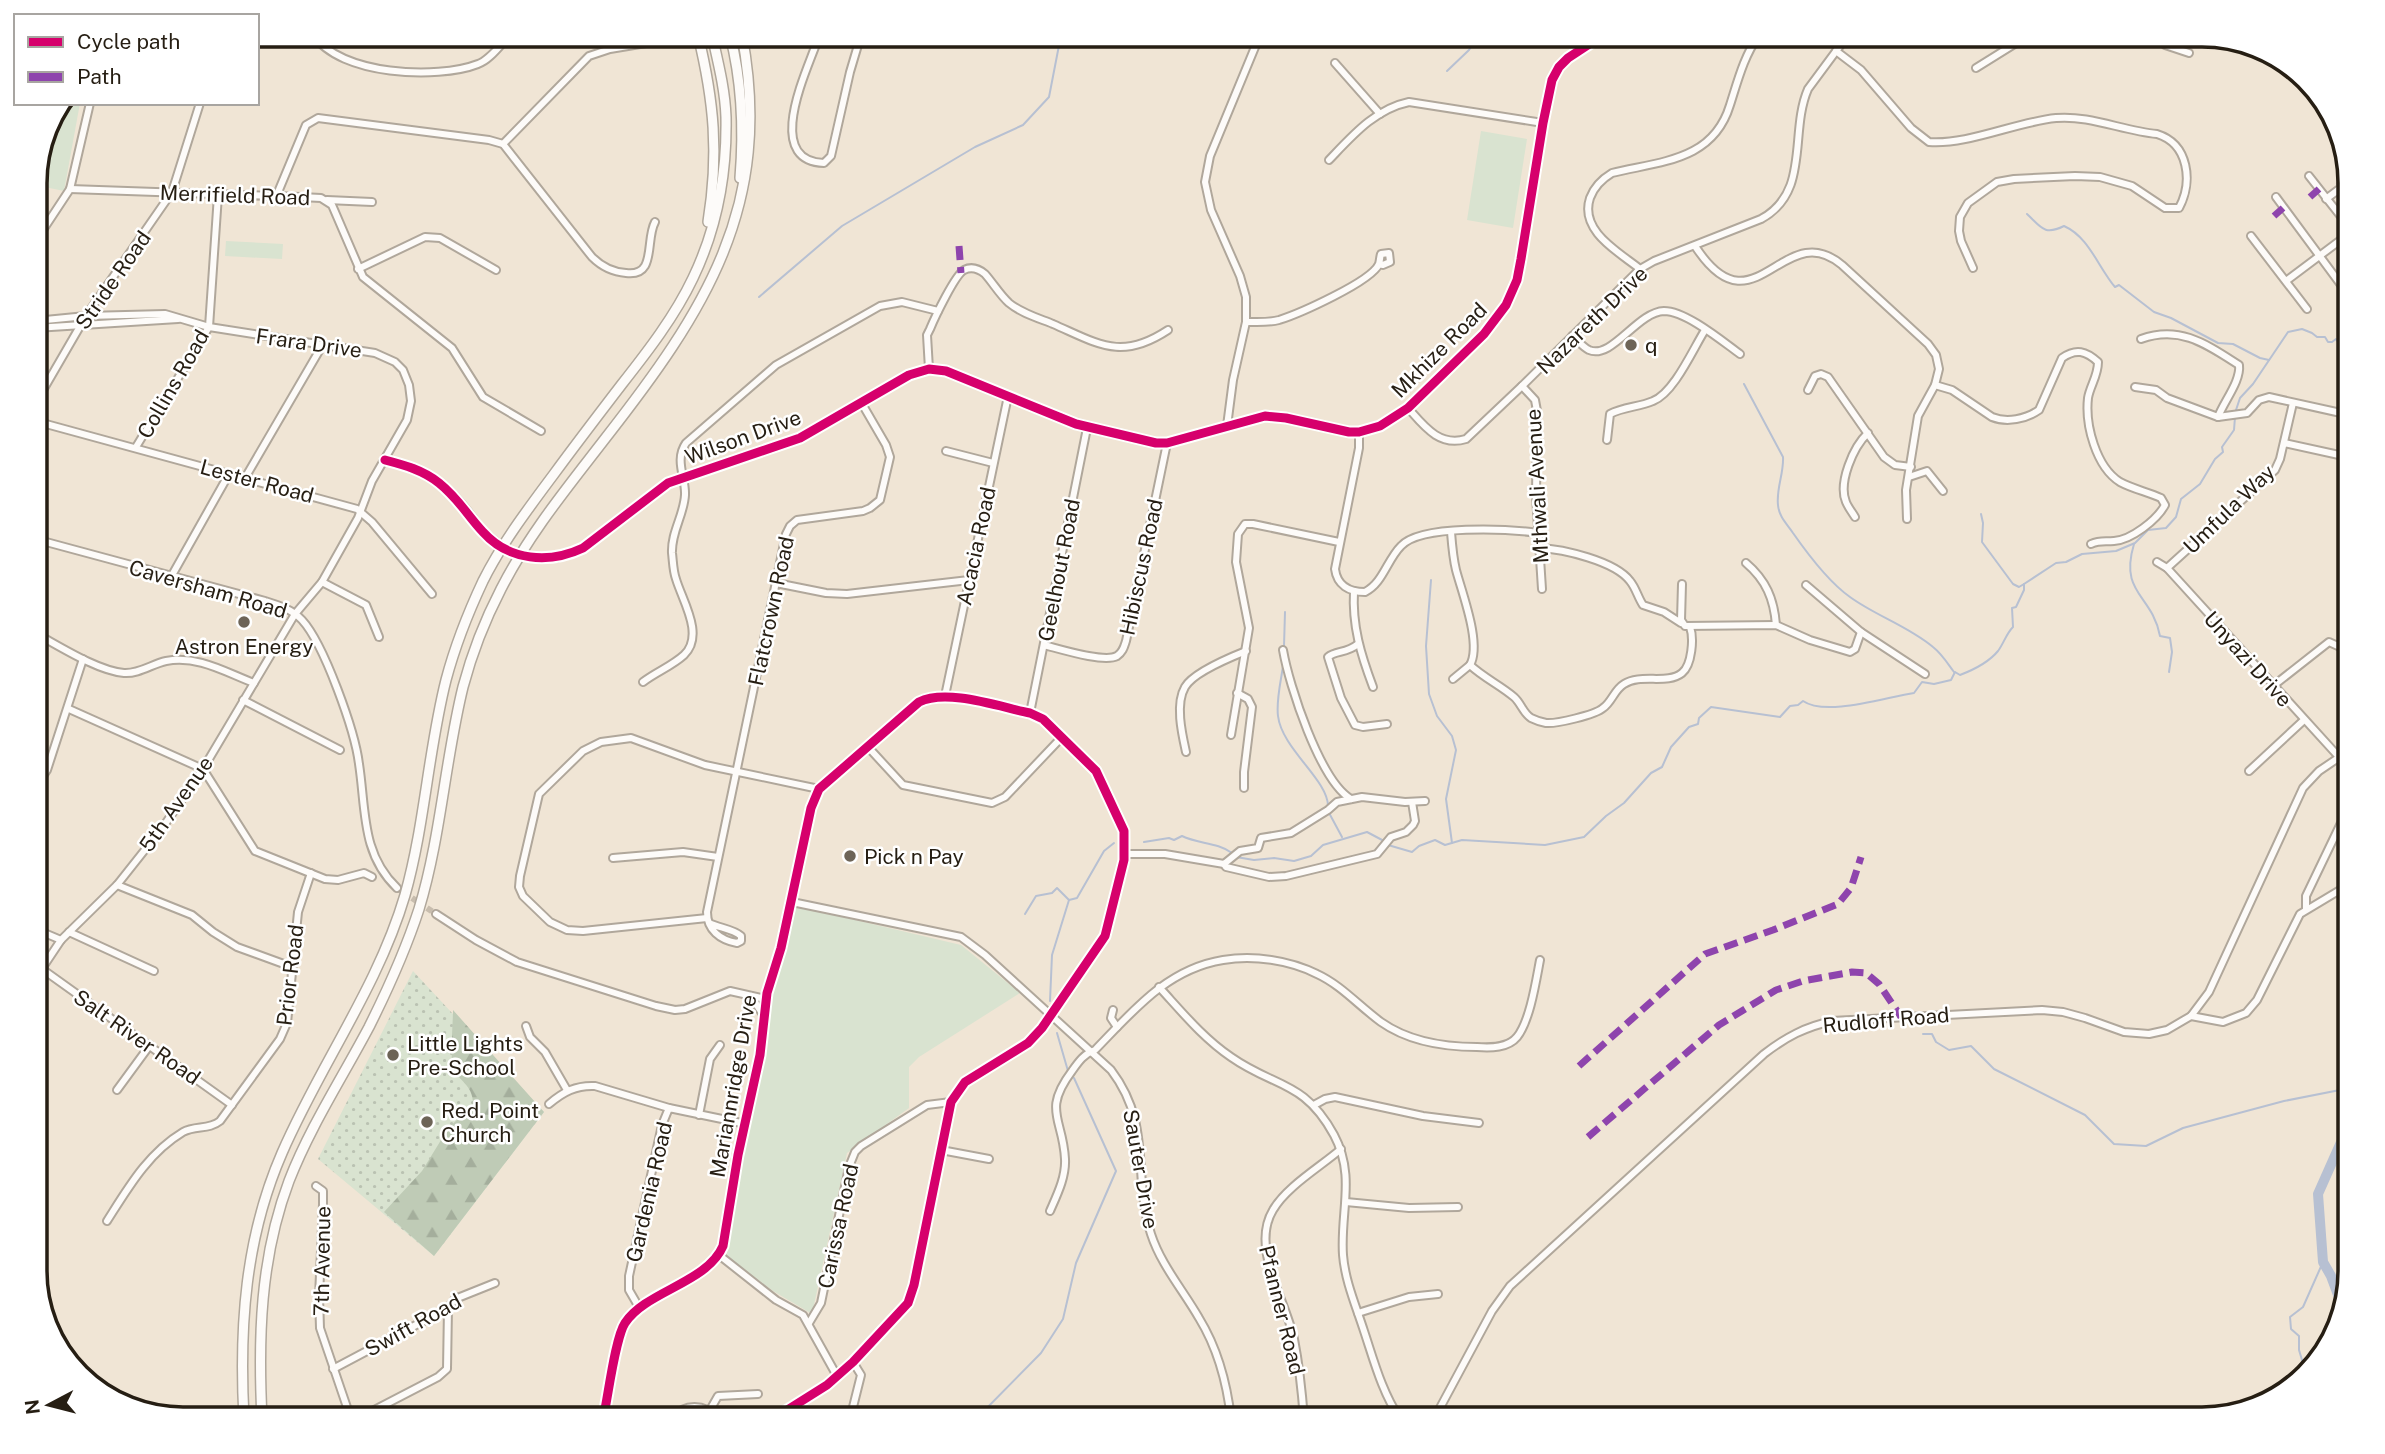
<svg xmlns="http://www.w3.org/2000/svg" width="2385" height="1454" font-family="'Public Sans',sans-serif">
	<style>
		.grass { fill: url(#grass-dots) }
		.forest { fill: url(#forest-firs) }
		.park { fill: #d9e3d0 }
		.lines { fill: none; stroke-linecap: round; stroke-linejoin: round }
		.stream { stroke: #b7c0d2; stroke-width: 2 }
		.river { stroke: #b7c0d2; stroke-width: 10 }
		.minor-tunnel { stroke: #c8bdae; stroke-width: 6; stroke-dasharray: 6 3; stroke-linecap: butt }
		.minor-casing { stroke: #b0a79b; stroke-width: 10 }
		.highway-casing { stroke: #b0a79b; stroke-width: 12 }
		.minor { stroke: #fdfbf9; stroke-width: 6 }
		.highway { stroke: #fdfbf9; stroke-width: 9 }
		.minor-bridge-casing { stroke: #b0a79b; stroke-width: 10; stroke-linecap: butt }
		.minor-bridge { stroke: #fdfbf9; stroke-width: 6 }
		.quiet { stroke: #8e44ad; stroke-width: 7; stroke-dasharray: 14 7; stroke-linecap: butt }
		.cycleway-casing { stroke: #fff; stroke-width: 13 }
		.cycleway { stroke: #d6006c; stroke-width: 9 }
		.poi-dot { fill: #6d6457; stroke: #fff; stroke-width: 2.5 }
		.labels { text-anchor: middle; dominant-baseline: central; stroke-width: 5; stroke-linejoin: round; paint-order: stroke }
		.street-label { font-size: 21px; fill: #261e13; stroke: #fff }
		.poi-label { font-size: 21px; fill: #261e13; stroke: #fff; text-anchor: start }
		.rim { fill: none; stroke: #261e13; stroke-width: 3.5 }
	</style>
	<defs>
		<pattern id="grass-dots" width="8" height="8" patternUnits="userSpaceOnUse" patternTransform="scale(1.75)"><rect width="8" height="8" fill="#d9e3d0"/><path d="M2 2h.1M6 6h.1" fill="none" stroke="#bac2b2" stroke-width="1.8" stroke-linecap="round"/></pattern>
		<pattern id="forest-firs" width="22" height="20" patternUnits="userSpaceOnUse" patternTransform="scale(1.75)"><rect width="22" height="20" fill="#bfcbb6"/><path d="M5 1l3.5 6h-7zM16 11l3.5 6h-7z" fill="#a4ae9c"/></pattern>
	</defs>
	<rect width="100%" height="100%" fill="#f0e5d5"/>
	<!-- grass -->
	<path class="grass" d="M413,971L544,1112L434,1256L318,1159Z"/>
	<!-- forest -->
	<path class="forest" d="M453,1010L544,1112L434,1256L384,1212L422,1171L449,1127L473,1106C474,1084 458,1082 453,1067C450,1058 453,1022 453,1010Z"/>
	<!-- park -->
	<g class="park">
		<path d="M61,103H80L64,191L35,185C35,158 45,125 61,103Z"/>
		<path d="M1481,131L1527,139L1513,228L1467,220Z"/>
		<path d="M226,241L283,244L282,259L225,256Z"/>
		<path d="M796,906L961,945L1020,993L919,1057L909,1067V1108L847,1153L812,1314L773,1291L726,1256L740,1166L771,1014V1000Z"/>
	</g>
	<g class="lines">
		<!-- stream -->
		<g class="stream">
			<path d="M1447,71L1469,50L1479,35"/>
			<path d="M2027,214C2041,227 2044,236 2064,226C2089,237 2098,267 2115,287L2119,285L2154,312L2171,318L2218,343L2233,344L2260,358L2269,360"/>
			<path d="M759,297L842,226L975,147L1023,125L1049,97L1061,35"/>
			<path d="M1744,384L1783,457C1784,473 1776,489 1778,505C1779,517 1787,524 1793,533C1807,553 1830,583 1850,597C1876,616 1908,626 1933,647C1942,654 1948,664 1954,672"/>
			<path d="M2235,413L2240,398L2253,384L2288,332L2302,329L2312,333L2317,337H2325L2328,342H2332L2336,339L2341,347L2350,348"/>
			<path d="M1981,514L1983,523L1982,542L2013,584L2019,587L2024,584"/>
			<path d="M2134,544C2119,594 2152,594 2160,636L2170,638L2172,652L2169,672"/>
			<path d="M1431,580L1426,646L1429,694L1437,716L1452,736L1456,750L1446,799L1452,843"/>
			<path d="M1284,646L1285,612"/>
			<path d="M1283,666C1281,681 1276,700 1278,716C1282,749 1328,780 1328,806"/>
			<path d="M1328,811L1342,837"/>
			<path d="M1144,842L1169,838L1174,840L1182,836C1198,844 1217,842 1232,853"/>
			<path d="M1388,845L1412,852L1419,846L1435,840L1445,845L1462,840L1545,845L1584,837L1606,816L1624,803L1651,773L1662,767L1671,747L1689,727L1698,724L1699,718L1711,707L1780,717L1790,706L1798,705L1803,701C1826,717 1886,697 1914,693L1922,682L1934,684L1951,680L1955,672L1960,675C1973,670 1989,662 1998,651C2004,643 2006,634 2013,627L2012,608L2016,607L2024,590V584L2056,563L2066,562L2082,554L2116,551L2135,543L2148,530L2166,528L2176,517L2181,499L2200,484L2215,459L2223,452L2222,447L2234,430L2235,417"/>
			<path d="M1236,857L1254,860L1274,858L1294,861L1311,856L1323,845L1367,832L1384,841"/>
			<path d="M1025,914L1036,896L1052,893L1057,888L1069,900L1077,898L1104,851L1114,843"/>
			<path d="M1050,1001L1052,955L1069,900"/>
			<path d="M1057,1033L1068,1071"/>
			<path d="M1923,1034H1932L1936,1042L1949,1050L1971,1046L1994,1069L2085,1115L2114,1144L2146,1146L2183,1128L2284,1101L2350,1088"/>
			<path d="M2305,1370L2299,1350V1336L2291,1329L2290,1317L2303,1307L2323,1262"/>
			<path d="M976,1419L1041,1353L1063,1319L1076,1263L1116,1171L1074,1078"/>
		</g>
		<!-- river -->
		<path class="river" d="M2341,1303L2331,1276L2323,1262L2318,1194L2350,1122"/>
		<!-- minor-tunnel -->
		<path class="minor-tunnel" d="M397,888L436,914"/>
		<!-- minor casing -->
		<g class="minor-casing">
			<g id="minor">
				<path d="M314,35C339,75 437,80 478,64C490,60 501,44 510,35"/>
				<path d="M2157,35L2165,45L2189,53"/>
				<path d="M815,47C804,77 765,161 824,163L831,156L850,72L861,35"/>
				<path d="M1836,51L1861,70L1911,128L1929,142C1968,145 2016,122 2056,118C2090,115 2123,131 2157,134C2189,144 2193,182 2179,208H2165L2132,186L2100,177L2075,176L2014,179L1997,182L1968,203L1960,217L1959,231L1961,241L1973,268"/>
				<path d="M1335,63L1380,114"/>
				<path d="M1976,68L2029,35"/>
				<path d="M503,144L589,56L610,49L652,42"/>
				<path d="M1329,160C1352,136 1375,109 1409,102L1543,123"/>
				<path d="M2309,176L2350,228"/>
				<path d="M70,189L301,197L321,198L332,205L363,277L452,348L483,397L541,431"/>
				<path d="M276,197L306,125L318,118L489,140L503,144L592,257C602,267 612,272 626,273C657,277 645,240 655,222"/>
				<path d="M2276,197L2350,297"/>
				<path d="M2326,199L2342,187L2341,184L2350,179"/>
				<path d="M327,200L372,202"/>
				<path d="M2251,236L2307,309"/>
				<path d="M35,242L70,189L90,103"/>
				<path d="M1695,246C1754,337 1783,215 1842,265L1928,344L1936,355L1939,369L1935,385L1918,416L1906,490L1907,519"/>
				<path d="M358,269L425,237L440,238L496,270"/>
				<path d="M1640,269C1619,252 1579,231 1590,198C1594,187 1602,179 1612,173C1661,161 1713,161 1730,105C1738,80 1744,56 1759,35"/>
				<path d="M2286,281L2350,233"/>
				<path d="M35,321L86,316L165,314L209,327L375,353L395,362L403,370L409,385L411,401L407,420L372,481L358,518L322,582L295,614L203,769L163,827L117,885L61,940L35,979"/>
				<path d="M1246,322C1257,322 1268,323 1279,320C1298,314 1371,282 1379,264C1380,261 1380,257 1381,254L1389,253L1390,262L1383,265L1379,264"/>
				<path d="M35,328L178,319"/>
				<path d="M1572,336C1577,340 1583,347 1589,350C1612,360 1637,312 1664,311C1686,311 1722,341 1740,354"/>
				<path d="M2141,339C2180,325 2206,344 2239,365C2241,381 2224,401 2218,417"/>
				<path d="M929,369L927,335L930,329C935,317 955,275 964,270C972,266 979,269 985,274C993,283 1000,295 1009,303C1021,313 1038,318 1053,324C1099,344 1121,361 1168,330"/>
				<path d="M1935,385L1952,390L1992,417C2007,423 2026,419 2039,410L2062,358C2076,348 2086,351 2098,362C2098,376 2090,386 2088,398C2085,425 2096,467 2120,482C2133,489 2148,492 2161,498L2165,505C2157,520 2131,540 2114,541C2105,542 2100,540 2091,544"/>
				<path d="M1522,386L1535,400L1537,411L1536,496L1542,589"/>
				<path d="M2135,387L2156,390L2167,398L2218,417L2247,413L2259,400L2269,397L2350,415"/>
				<path d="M1808,390L1815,376L1821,374L1828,377L1884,457L1895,465L1911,467"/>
				<path d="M35,404L86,316L172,192L200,103"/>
				<path d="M1408,408C1424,426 1439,447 1466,439L1522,386L1640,269L1654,261L1761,219C1811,192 1789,133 1808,89L1848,35"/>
				<path d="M35,421L357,509L372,522L432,594"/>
				<path d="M1227,426L1233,380L1246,322V297L1240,276L1211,210L1205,182L1210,156L1260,35"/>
				<path d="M1359,432V448L1335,569C1337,585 1349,592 1365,592C1383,583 1387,560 1401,546C1421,524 1509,529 1538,533"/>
				<path d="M1607,440L1610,414C1623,407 1639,407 1653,401C1674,393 1693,349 1705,330"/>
				<path d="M2284,443L2339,455H2346L2350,442"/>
				<path d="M136,447L209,327L218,195"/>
				<path d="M946,451L993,463"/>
				<path d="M385,460C434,474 453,487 482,531"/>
				<path d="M1909,477L1927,471L1943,491"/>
				<path d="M245,478L322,346"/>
				<path d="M1855,517C1852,512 1848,507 1846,502C1838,483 1853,447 1868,433"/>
				<path d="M1451,532C1452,545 1453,558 1456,570C1462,593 1482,644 1470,665L1453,679"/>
				<path d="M35,539L265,601C278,605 292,609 302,620C324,644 355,731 359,764C366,809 361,854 397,888"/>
				<path d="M1539,548C1563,549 1615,561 1630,581C1636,588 1638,598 1643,605L1664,612L1681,623"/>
				<path d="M532,558H556L583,548L668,483L800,438L909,375L929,369L946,371L1076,424L1156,443H1167L1265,416L1286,418L1349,432H1359L1380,426L1408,408L1484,334L1506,305L1517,280L1521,259L1543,123L1552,80L1559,67L1568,58L1603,35"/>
				<path d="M2157,562L2167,568L2339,757"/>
				<path d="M1746,563C1766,580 1774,599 1776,625"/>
				<path d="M2167,568L2275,470L2280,459L2293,403"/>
				<path d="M171,577L229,474"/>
				<path d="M322,582L366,605L379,637"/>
				<path d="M776,583L826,593L847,594L969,580"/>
				<path d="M1682,584L1681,620L1685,626L1776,625L1810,640L1850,652L1855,649L1861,632"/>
				<path d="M1806,585L1861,632L1925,674"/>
				<path d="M1354,591C1352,626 1361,655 1373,687"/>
				<path d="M35,633C59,646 98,671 124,673C139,674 152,664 166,661C198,655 225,672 254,683"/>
				<path d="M1358,644C1346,654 1336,650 1328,657L1341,698L1355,725L1363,727L1387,724"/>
				<path d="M1044,645C1060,649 1104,663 1117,656C1123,652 1124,647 1126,641L1167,443"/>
				<path d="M1283,650C1289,685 1320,781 1351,799"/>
				<path d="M1470,665C1484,678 1500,685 1514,697C1521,703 1523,713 1531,718C1535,720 1541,722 1546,723C1556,724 1595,715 1603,708C1612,702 1614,690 1624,684C1641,673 1667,685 1682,673C1692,665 1694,638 1690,627"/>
				<path d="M643,682C656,672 672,666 684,655C705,635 682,600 676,579C673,571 673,561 672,553C671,532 684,515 685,495C686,478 674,460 686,443L776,365L880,306L902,302L938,311"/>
				<path d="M2273,686L2329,642L2340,647L2350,662"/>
				<path d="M1237,693L1248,699L1252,707L1244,772V788"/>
				<path d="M945,696L1008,396"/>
				<path d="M243,700L340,750"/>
				<path d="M69,709L203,769L255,851L325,879L338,880L364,873L372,877"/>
				<path d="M1030,713L1087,428"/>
				<path d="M1231,735L1249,628L1236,562L1238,534L1245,524H1253L1339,542"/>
				<path d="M868,747L903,785L992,803L1005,797L1062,737"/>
				<path d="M1186,752C1182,734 1175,704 1185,687C1193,673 1231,657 1246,651"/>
				<path d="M2249,771L2304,720"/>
				<path d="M35,788L47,770L83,659"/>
				<path d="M1125,854H1165L1224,864L1240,851L1258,848L1261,838L1291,833L1328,810L1337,802L1362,797L1405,802L1425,801"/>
				<path d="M613,858L683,852L718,857"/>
				<path d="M1224,864L1226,867L1269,877L1286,876L1377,854L1391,837L1406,832L1413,825L1415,821L1412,802"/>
				<path d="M117,885L192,915L213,932L237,947L292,967"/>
				<path d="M792,902L961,937L985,955L1111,1070C1153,1125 1132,1175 1151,1234C1161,1265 1183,1290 1199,1318C1218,1349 1227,1383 1231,1419"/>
				<path d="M2306,909V896L2342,821L2350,812"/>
				<path d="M436,914L476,940L517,962L656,1006L675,1010L685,1009L730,991L766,999"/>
				<path d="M707,918L583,931L567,930L550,922L523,896L519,887L520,876L539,794L583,751L601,742L631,738L705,765L819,789"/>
				<path d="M709,923C719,928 733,929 741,936V941L737,943C720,940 707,930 707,912L786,534L790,526L797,520L863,511L870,508L880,500L890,457L886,445L861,402"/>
				<path d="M35,929L61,940"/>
				<path d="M69,932L154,971"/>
				<path d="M42,969L232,1105"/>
				<path d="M1159,987C1182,1012 1203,1038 1231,1057C1275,1088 1304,1080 1334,1135C1356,1176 1340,1212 1343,1255C1345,1281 1356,1306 1364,1331C1374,1361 1382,1392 1400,1419"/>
				<path d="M751,996L764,1016"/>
				<path d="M1113,1010L1111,1018L1117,1027"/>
				<path d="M2191,1016L2223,1022L2246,1013L2257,1000L2300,914L2350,884"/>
				<path d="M526,1026L530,1037L545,1052L567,1090"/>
				<path d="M117,1090L150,1045"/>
				<path d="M549,1104C563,1092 576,1085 595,1086L669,1108"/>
				<path d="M1314,1105L1325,1099L1335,1097L1423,1116L1479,1123"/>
				<path d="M699,1115L710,1059L720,1045"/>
				<path d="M941,1150L989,1159"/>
				<path d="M316,1186L323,1191V1204L319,1297L320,1328L351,1419"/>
				<path d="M1346,1202L1409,1208L1458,1207"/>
				<path d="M1050,1211C1057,1195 1066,1177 1065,1159C1063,1118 1042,1111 1072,1071C1079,1061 1084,1054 1095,1050C1133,1011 1167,969 1223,960C1254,955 1289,960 1317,974C1341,985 1359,1006 1381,1022C1408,1041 1445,1047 1477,1047C1491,1048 1508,1048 1517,1037C1530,1021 1536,981 1540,960"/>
				<path d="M107,1221C128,1188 148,1153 183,1132C195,1125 209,1130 220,1121L280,1039L287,1023L298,912L311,873"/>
				<path d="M719,1255L776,1300L803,1315L837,1376"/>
				<path d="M640,1309L629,1290V1276L662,1125L669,1108L746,1124"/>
				<path d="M1358,1313L1409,1297L1438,1294"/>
				<path d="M809,1323L821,1303L849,1167L855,1152L861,1146L927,1105L951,1102"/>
				<path d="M333,1369L448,1308L455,1299L495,1283"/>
				<path d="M710,1410L718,1396L758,1394"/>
				<path d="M357,1419L438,1377L447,1369L448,1308"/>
				<path d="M603,1419C608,1398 615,1338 625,1323C646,1291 707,1283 723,1246L738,1155L760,1055L767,993L781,948L811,808L819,789L919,702C947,688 1000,707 1030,713L1043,719L1096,771L1124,831V860L1105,936L1042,1028L1028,1043L965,1082L951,1102L914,1285L908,1303L853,1362L827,1385L773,1419"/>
				<path d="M670,1419C685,1403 704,1403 719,1419"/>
				<path d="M850,1419L861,1375L853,1362"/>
				<path d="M1304,1419C1302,1392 1299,1365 1294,1339C1286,1300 1250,1248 1273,1210C1286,1187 1320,1167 1341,1149"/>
				<path d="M1434,1419L1492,1311L1510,1286L1764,1054C1786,1037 1805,1027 1832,1021L2042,1010L2063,1012L2085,1018L2124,1032L2149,1034L2167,1030L2191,1016L2209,992L2303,788L2319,771L2350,750"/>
			</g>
		</g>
		<!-- highway casing -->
		<g class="highway-casing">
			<g id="highway">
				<path d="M698,35C714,101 719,154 708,222"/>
				<path d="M730,35C742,82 744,130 740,178"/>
				<path d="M244,1419C239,1327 245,1238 282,1153C320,1065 378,987 405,895C425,824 428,751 446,680C455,646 468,613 483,581C502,543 528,509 554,474C576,444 599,414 622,384C648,351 675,316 693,278C717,228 727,172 726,117C725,89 718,62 712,35"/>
				<path d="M262,1419C258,1338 260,1258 289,1181C310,1127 342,1078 369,1027C388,989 406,949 419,909C441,836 445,760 463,687C472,653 485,620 501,589C529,534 567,488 604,440C705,311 774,206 742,35"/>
			</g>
		</g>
		<!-- minor -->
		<use href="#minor" class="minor"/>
		<!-- highway -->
		<use href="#highway" class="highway"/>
		<!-- minor-bridge casing -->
		<g class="minor-bridge-casing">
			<path id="minor-bridge" d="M482,531L506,550L532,558"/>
		</g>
		<!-- minor-bridge -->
		<use href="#minor-bridge" class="minor-bridge"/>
		<!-- quiet -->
		<g class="quiet">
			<path d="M2310,197L2319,189"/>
			<path d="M2274,216L2283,208"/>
			<path d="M959,246L961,273"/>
			<path d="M1579,1066L1705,954L1773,930L1838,904L1851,888L1861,857"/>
			<path d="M1588,1137L1719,1025L1776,990L1803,981L1852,972L1866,973L1879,984L1901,1017"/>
		</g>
		<!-- cycleway casing -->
		<g class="cycleway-casing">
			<g id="cycleway">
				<path d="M385,460C404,465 423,470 439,483C459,499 467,515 483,532C509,561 549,564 583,548L668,483L800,438L909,375L929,369L946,371L1076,424L1156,443H1167L1265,416L1286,418L1349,432H1359L1380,426L1408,408L1484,334L1506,305L1517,280L1521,259L1543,123L1552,80L1559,67L1568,58L1603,35"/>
				<path d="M603,1419C608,1398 615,1338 625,1323C646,1291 707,1283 723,1246L738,1155L760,1055L767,993L781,948L811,808L819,789L919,702C947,688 1000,707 1030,713L1043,719L1096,771L1124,831V860L1105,936L1042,1028L1028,1043L965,1082L951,1102L914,1285L908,1303L853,1362L827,1385L773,1419"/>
			</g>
		</g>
		<!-- cycleway -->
		<use href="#cycleway" class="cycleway"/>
	</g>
	<!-- markers -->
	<g class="poi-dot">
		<circle cx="1631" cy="345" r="7"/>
		<circle cx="244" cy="622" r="7"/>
		<circle cx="850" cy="856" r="7"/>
		<circle cx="393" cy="1055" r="7"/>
		<circle cx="427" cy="1122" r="7"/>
	</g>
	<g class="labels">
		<!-- street labels -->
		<g class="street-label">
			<text transform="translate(235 195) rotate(2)">Merrifield Road</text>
			<text transform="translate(113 280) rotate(-55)">Stride Road</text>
			<text transform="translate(1592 320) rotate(-44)">Nazareth Drive</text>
			<text transform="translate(309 343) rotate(8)">Frara Drive</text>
			<text transform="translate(1439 350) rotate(-45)">Mkhize Road</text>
			<text transform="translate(173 384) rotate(-60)">Collins Road</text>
			<text transform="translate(743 437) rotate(-20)">Wilson Drive</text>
			<text transform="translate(257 481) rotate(15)">Lester Road</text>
			<text transform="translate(1537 486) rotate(-93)">Mthwali Avenue</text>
			<text transform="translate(2229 509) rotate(-44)">Umfula Way</text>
			<text transform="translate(976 546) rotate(-78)">Acacia Road</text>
			<text transform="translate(1141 567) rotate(-78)">Hibiscus Road</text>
			<text transform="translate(1059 570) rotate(-79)">Geelhout Road</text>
			<text transform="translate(208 589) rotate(16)">Caversham Road</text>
			<text transform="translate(771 611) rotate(-78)">Flatcrown Road</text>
			<text transform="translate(2248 659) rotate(48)">Unyazi Drive</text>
			<text transform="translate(176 804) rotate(-55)">5th Avenue</text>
			<text transform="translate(290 975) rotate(-83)">Prior Road</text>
			<text transform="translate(1886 1020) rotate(-5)">Rudloff Road</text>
			<text transform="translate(137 1037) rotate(35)">Salt River Road</text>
			<text transform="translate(733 1086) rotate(-80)">Mariannridge Drive</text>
			<text transform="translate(1141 1169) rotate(80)">Sauter Drive</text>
			<text transform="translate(649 1192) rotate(-77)">Gardenia Road</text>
			<text transform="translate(838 1226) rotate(-78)">Carissa Road</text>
			<text transform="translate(322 1261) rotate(-89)">7th Avenue</text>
			<text transform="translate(1282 1310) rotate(76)">Pfanner Road</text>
			<text transform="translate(413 1325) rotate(-29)">Swift Road</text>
		</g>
		<!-- poi labels -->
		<g class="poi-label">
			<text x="1645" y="345">q</text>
			<text x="244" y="646" text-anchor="middle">Astron Energy</text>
			<text x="864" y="856">Pick n Pay</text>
			<text x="407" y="1043">Little Lights<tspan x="407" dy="24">Pre-School</tspan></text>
			<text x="441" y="1110">Red. Point<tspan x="441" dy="24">Church</tspan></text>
		</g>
	</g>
	<!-- crop -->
	<path d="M0 0H2385V1454H0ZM183 47H2202A136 136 0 0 1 2338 183V1271A136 136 0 0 1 2202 1407H183A136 136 0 0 1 47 1271V183A136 136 0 0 1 183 47Z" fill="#fff" fill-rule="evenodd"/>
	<path class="rim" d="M183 47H2202A136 136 0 0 1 2338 183V1271A136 136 0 0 1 2202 1407H183A136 136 0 0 1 47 1271V183A136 136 0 0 1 183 47Z"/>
	<!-- legend -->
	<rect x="14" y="14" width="245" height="91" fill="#ffffff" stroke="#a8a5a1" stroke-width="2"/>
	<rect x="28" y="37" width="35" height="10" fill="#d6006c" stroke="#a8a5a1" stroke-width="2"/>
	<text x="77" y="49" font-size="21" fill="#261e13">Cycle path</text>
	<rect x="28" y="72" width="35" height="10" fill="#8e44ad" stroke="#a8a5a1" stroke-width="2"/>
	<text x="77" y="84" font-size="21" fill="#261e13">Path</text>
	<!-- north arrow -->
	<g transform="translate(49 1405) rotate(263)" stroke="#ffffff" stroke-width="5" paint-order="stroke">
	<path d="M0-5L12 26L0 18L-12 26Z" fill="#261e13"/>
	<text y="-10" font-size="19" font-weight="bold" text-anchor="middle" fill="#261e13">N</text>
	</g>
</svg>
